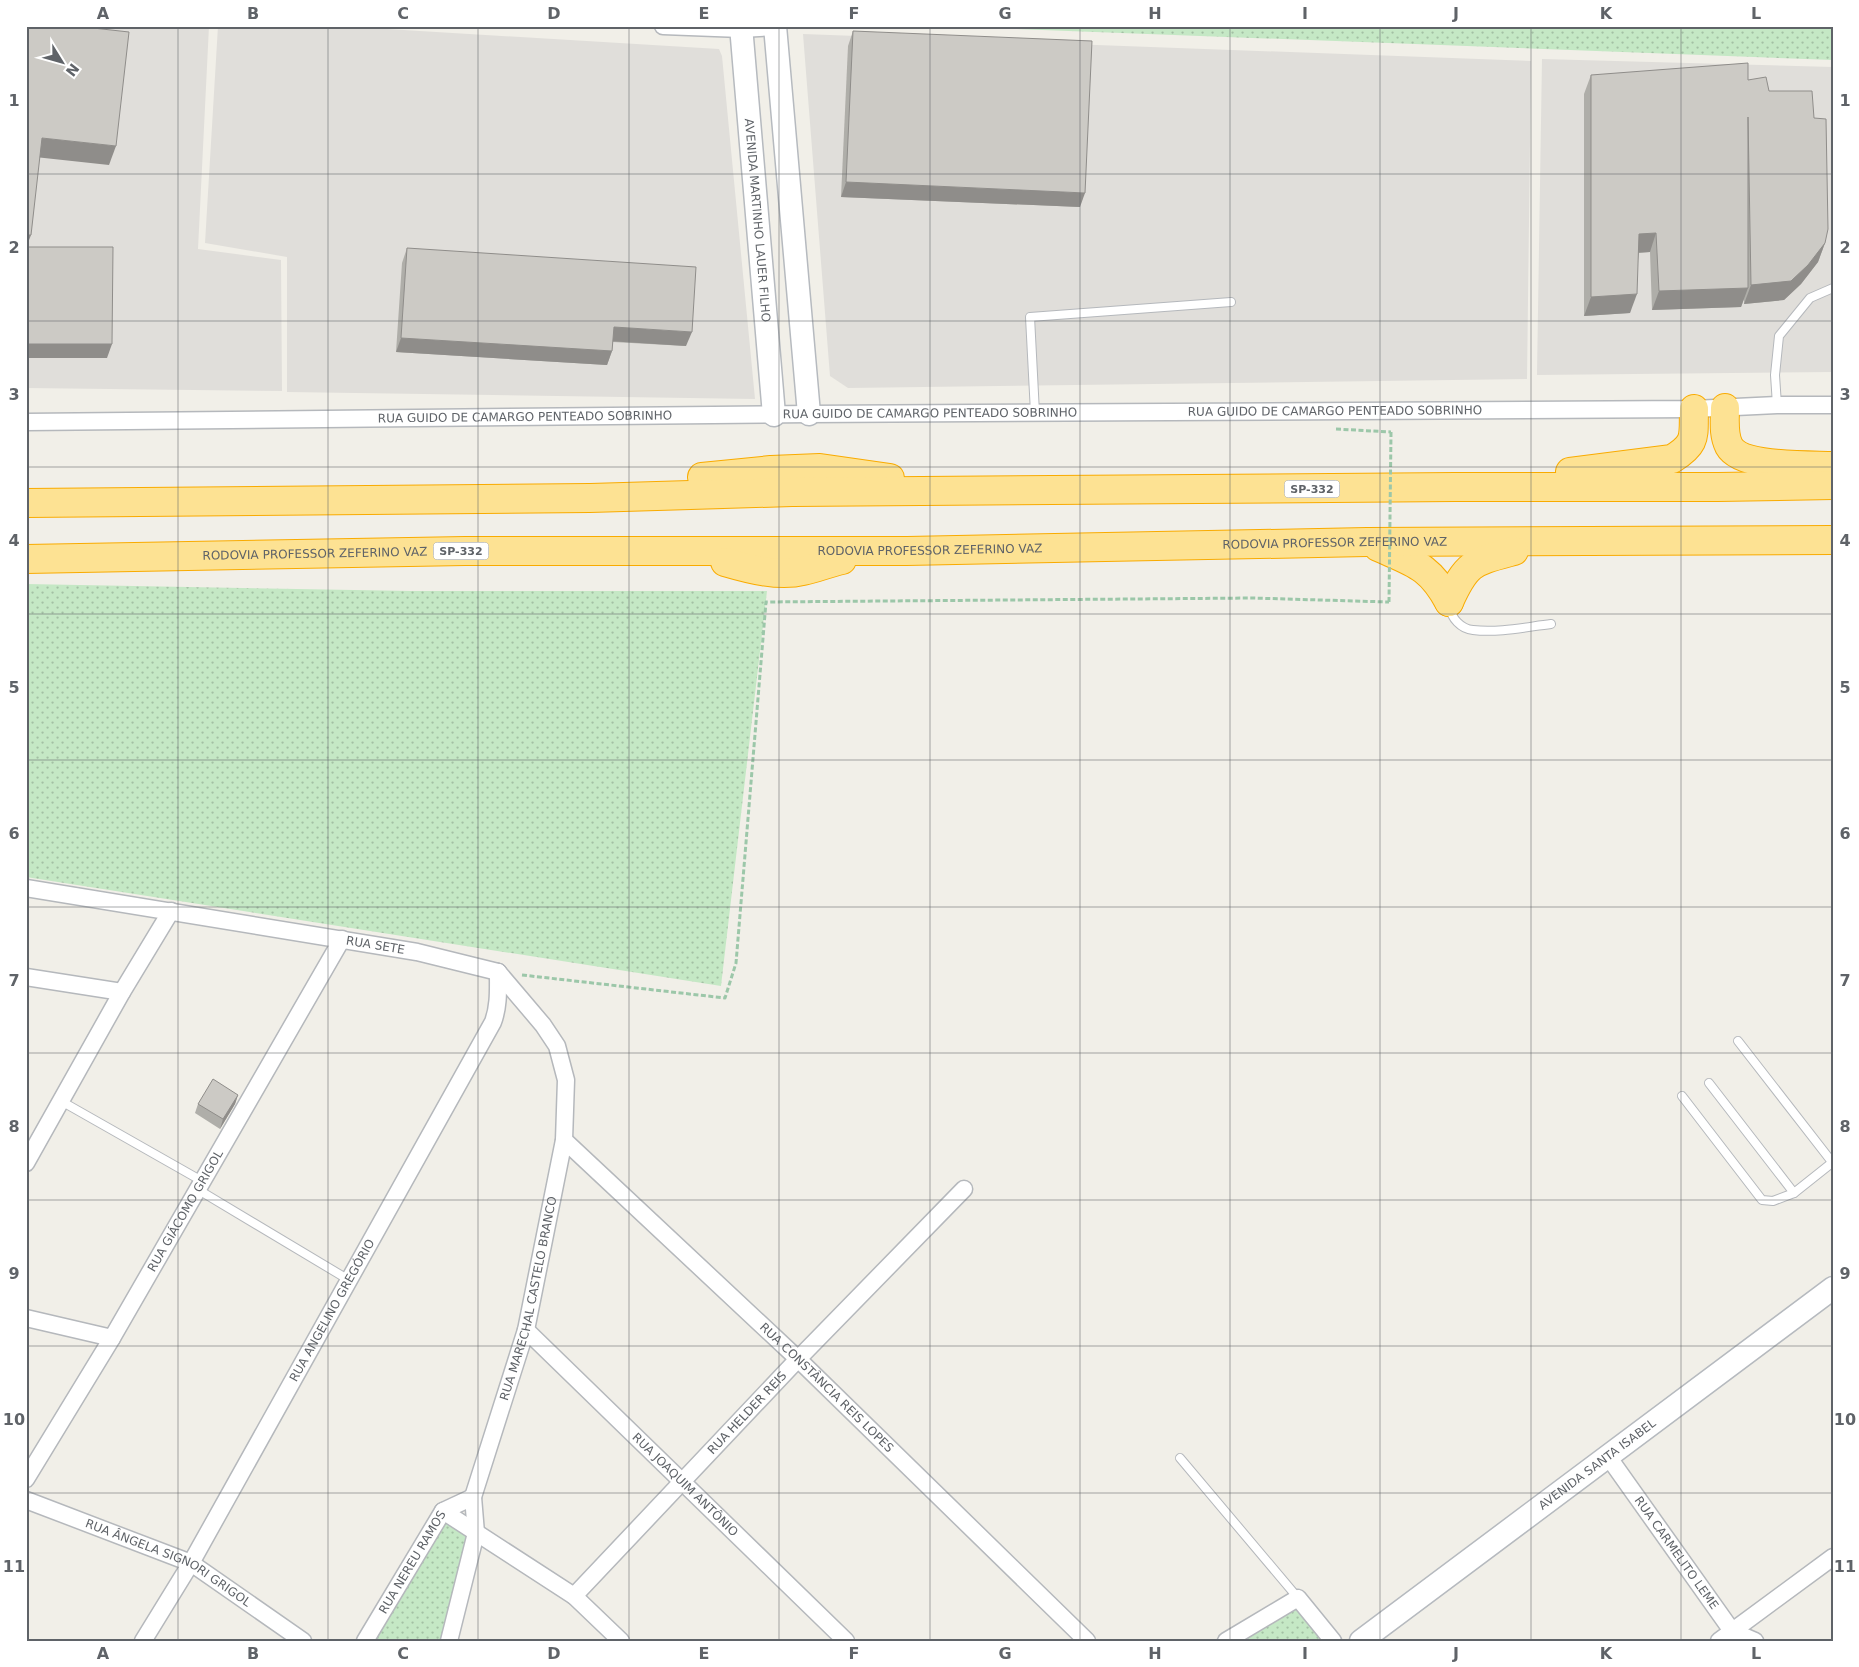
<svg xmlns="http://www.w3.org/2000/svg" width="1859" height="1667" font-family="'DejaVu Sans',sans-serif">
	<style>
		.industrial { fill: #e0deda }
		.park { fill: url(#park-dots) }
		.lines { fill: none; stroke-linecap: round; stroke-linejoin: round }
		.lane-casing { stroke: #b5b8bc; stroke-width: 10 }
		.street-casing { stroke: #b5b8bc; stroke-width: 19 }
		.secondary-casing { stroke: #b6babf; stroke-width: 25 }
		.highway-casing { stroke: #f9ab00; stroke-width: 30 }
		.path { stroke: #9cc7a9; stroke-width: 3; stroke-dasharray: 5 2.5; stroke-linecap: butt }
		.lane { stroke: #fff; stroke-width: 8 }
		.street { stroke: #fff; stroke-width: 16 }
		.secondary { stroke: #fff; stroke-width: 22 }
		.highway { stroke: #fde293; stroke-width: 28 }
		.path-bridge { stroke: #9cc7a9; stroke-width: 3; stroke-dasharray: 5 2.5; stroke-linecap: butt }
		.wall { fill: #afaea9 }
		.shaded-wall { fill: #8f8d8a }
		.building { fill: #cccac5; stroke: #8f8d8a }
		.grid { fill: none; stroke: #5f6368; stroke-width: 1; stroke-opacity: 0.55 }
		.labels { text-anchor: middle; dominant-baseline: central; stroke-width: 5; stroke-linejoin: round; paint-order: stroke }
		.shield { fill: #fff; stroke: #8f9295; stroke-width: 1 }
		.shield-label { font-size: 11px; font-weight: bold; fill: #5f6368 }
		.street-label { font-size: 12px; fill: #5f6368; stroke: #fff }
		.neatline { fill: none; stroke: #5f6368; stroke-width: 2 }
		.grid-label { font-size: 16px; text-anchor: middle; font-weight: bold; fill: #5f6368 }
	</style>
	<defs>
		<pattern id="park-dots" width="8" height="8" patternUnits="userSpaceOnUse" patternTransform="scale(1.25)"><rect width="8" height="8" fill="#c5e8c5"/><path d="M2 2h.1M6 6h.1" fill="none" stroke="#a3c0a4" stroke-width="1.8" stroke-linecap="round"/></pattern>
	</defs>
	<rect width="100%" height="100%" fill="#f1efe8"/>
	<!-- industrial -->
	<g class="industrial">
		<path d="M26,26H209L198,249L281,260L282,391L26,388Z"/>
		<path d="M218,26H338L719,49L722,56L755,399L287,392V257L205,243Z"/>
		<path d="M803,34L1531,61L1527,379L848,388L830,376Z"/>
		<path d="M1542,59L1833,67V372L1537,375Z"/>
	</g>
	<!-- park -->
	<g class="park">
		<path d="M938,26H1833V60Z"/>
		<path d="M26,584L411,591H767L721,986L26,877Z"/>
		<path d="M441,1517L471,1536L444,1641H370Z"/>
		<path d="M1299,1607L1327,1641H1241Z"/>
	</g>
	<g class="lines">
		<!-- lane casing -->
		<g class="lane-casing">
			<g id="lane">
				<path d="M1777,405L1775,375L1779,336L1810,298L1833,288"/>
				<path d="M1035,413L1030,317L1231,302"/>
				<path d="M1450,607C1451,618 1461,629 1473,630C1498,633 1526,627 1551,624"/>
				<path d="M1738,1041L1832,1162"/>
				<path d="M1709,1083L1794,1193"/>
				<path d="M1682,1096L1762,1200L1773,1201L1794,1193L1833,1162"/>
				<path d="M61,1101L202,1181"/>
				<path d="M197,1189L349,1280"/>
				<path d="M1180,1458L1298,1598"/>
			</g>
		</g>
		<!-- street casing -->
		<g class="street-casing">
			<g id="street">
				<path d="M663,26L741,29L775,27"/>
				<path id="s1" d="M26,422L809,414L1694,409L1777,405H1833"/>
				<path id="s2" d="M26,888L417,952L498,972"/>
				<path d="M26,977L122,992"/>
				<path id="s3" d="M564,1140L798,1359L1087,1641"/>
				<path d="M26,1163L122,992L171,911"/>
				<path d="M26,1318L112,1338"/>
				<path id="s4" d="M526,1330L846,1641"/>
				<path id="s5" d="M1607,1455L1732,1631L1755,1641"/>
				<path id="s6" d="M26,1479L112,1338L342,939"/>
				<path id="s7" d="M26,1500L191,1563L303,1641"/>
				<path d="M443,1511L574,1596L621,1641"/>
				<path id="s8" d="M574,1596L798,1359L964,1189"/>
				<path id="s9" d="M143,1641L191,1563L493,1022C499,1006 498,989 498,972"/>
				<path id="s10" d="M365,1641L443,1511L473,1497"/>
				<path id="s11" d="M449,1641L476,1533L473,1497L526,1330L564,1140L566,1080L557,1046L543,1025L498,972"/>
				<path d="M1226,1641L1298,1598L1333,1641"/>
				<path d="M1719,1641L1833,1557"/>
			</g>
		</g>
		<!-- secondary casing -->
		<g class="secondary-casing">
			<g id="secondary">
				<path id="s12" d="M741,26L774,415"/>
				<path d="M775,26L809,414"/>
				<path id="s13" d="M1361,1641L1833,1288"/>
			</g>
		</g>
		<!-- highway casing -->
		<g class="highway-casing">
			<g id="highway">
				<path d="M1725,408C1725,421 1723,434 1729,446C1741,468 1810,465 1833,466"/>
				<path d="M1570,472L1672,459C1698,443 1693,436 1694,409"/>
				<path d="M702,477L771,470L820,468L890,478"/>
				<path d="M26,503L590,498L792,492L1455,487H1718L1833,485"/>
				<path d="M1378,547C1414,563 1430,566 1449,602"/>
				<path id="s14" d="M26,559L465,551H907L1367,542L1833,540"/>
				<path d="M725,562C749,569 779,577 803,571C816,568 829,563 842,560"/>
				<path d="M1449,602C1467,562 1473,562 1514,551"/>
			</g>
		</g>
		<!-- path -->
		<g class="path">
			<path d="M1336,429L1391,432"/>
			<path d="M522,975L725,998L736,963L766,602L1252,598L1389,602"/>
		</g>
		<!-- lane -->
		<use href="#lane" class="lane"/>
		<!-- street -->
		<use href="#street" class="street"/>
		<!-- secondary -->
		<use href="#secondary" class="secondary"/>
		<!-- highway -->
		<use href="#highway" class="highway"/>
		<!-- path-bridge -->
		<path class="path-bridge" d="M1389,602L1391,432"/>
	</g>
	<!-- wall -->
	<g class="wall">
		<path d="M853,31L1080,207L841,197L848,46Z"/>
		<path d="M1591,75L1748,80L1814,118L1825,243L1818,262L1801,284L1784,300L1744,304V299L1741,307L1652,310L1650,252L1639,253L1630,313L1584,316V94Z"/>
		<path d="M407,248L686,346L613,342L612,351L607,365L396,352L402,263Z"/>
		<path d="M238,1095L235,1104L220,1129L195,1113L198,1104Z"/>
	</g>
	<!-- shaded-wall -->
	<g class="shaded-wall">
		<path d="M42,138L116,146L109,165L35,157Z"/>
		<path d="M846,182L1085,193L1080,207L841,197Z"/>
		<path d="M1656,233L1650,252L1632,253L1639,234Z"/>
		<path d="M26,235H31L26,248Z"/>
		<path d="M1825,243L1818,262L1801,284L1784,300L1744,304L1751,285Z"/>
		<path d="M1748,288L1741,307L1652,310L1659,291Z"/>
		<path d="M1637,294L1630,313L1584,316L1591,297Z"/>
		<path d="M614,327L692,332L686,346L608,341Z"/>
		<path d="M401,338L612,351L607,365L396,352Z"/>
		<path d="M26,344H112L107,358H26Z"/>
		<path d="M238,1095L235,1104L220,1129L223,1119Z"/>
	</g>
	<!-- building -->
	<g class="building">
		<path d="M26,26H75L129,32L116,146L42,138L31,235H26Z"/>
		<path d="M853,31L1092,41L1085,193L846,182Z"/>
		<path d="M1748,63V80L1766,77L1769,91H1812L1814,118L1826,119L1828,229L1825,243L1808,265L1791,281L1751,285L1748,117V288L1659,291L1656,233L1639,234L1637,294L1591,297V75Z"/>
		<path d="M26,247H113L112,344H26Z"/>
		<path d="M407,248L696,267L692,332L614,327L612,351L401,338Z"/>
		<path d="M213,1079L238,1095L223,1119L198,1104Z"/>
	</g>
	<!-- grid -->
	<path class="grid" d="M178,26V1641M328,26V1641M478,26V1641M629,26V1641M779,26V1641M930,26V1641M1080,26V1641M1230,26V1641M1380,26V1641M1531,26V1641M1681,26V1641M26,174H1833M26,321H1833M26,467H1833M26,614H1833M26,760H1833M26,907H1833M26,1053H1833M26,1200H1833M26,1346H1833M26,1493H1833"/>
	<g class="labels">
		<!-- shield labels -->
		<g class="shield">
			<rect x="1284.5" y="480.5" width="55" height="17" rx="4"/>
			<rect x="433.5" y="542.5" width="55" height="17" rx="4"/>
		</g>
		<g class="shield-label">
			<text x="1312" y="489">SP-332</text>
			<text x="461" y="551">SP-332</text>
		</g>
		<!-- street labels -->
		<g class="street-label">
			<text stroke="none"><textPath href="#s12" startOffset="195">AVENIDA MARTINHO LAUER FILHO</textPath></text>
			<text stroke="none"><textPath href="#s1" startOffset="1309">RUA GUIDO DE CAMARGO PENTEADO SOBRINHO</textPath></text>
			<text stroke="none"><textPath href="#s1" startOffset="904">RUA GUIDO DE CAMARGO PENTEADO SOBRINHO</textPath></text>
			<text stroke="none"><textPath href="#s1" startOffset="499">RUA GUIDO DE CAMARGO PENTEADO SOBRINHO</textPath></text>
			<text stroke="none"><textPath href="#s14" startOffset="1309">RODOVIA PROFESSOR ZEFERINO VAZ</textPath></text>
			<text stroke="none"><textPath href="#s14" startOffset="904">RODOVIA PROFESSOR ZEFERINO VAZ</textPath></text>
			<text stroke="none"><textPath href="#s14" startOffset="289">RODOVIA PROFESSOR ZEFERINO VAZ</textPath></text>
			<text stroke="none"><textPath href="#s2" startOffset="354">RUA SETE</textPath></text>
			<text stroke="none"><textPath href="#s6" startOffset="312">RUA GIÁCOMO GRIGOL</textPath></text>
			<text stroke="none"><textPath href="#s11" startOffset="354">RUA MARECHAL CASTELO BRANCO</textPath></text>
			<text stroke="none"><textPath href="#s9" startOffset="381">RUA ANGELINO GREGÓRIO</textPath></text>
			<text stroke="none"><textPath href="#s3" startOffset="361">RUA CONSTÂNCIA REIS LOPES</textPath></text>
			<text stroke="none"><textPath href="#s8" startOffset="252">RUA HELDER REIS</textPath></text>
			<text stroke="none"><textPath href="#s13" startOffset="295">AVENIDA SANTA ISABEL</textPath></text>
			<text stroke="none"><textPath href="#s4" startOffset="222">RUA JOAQUIM ANTÔNIO</textPath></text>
			<text stroke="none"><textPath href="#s5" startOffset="120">RUA CARMELITO LEME</textPath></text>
			<text stroke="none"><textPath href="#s10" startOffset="92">RUA NEREU RAMOS</textPath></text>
			<text stroke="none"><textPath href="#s7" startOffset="156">RUA ÂNGELA SIGNORI GRIGOL</textPath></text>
		</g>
	</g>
	<!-- border -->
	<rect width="1859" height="1667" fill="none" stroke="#ffffff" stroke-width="55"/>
	<!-- north arrow -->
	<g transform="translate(62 62) rotate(127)" stroke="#ffffff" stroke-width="4" paint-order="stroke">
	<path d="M0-4L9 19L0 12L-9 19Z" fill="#5f6368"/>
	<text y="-8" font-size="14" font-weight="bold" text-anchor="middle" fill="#5f6368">N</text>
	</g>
	<rect x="28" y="28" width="1804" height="1612" class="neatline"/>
	<g class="grid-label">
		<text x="103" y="19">A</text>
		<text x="253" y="19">B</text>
		<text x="403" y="19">C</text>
		<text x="554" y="19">D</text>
		<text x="704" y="19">E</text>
		<text x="854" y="19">F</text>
		<text x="1005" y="19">G</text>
		<text x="1155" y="19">H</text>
		<text x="1305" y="19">I</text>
		<text x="1456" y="19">J</text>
		<text x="1606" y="19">K</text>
		<text x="1756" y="19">L</text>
		<text x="14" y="106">1</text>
		<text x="1845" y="106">1</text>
		<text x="14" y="253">2</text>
		<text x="1845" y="253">2</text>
		<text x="14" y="400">3</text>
		<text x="1845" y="400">3</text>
		<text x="14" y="546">4</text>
		<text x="1845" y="546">4</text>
		<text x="14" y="693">5</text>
		<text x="1845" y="693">5</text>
		<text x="14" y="839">6</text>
		<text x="1845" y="839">6</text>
		<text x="14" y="986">7</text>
		<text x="1845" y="986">7</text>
		<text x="14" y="1132">8</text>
		<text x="1845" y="1132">8</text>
		<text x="14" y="1279">9</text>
		<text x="1845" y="1279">9</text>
		<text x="14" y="1425">10</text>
		<text x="1845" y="1425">10</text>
		<text x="14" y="1572">11</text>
		<text x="1845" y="1572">11</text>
		<text x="103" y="1659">A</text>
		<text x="253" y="1659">B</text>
		<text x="403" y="1659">C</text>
		<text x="554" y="1659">D</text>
		<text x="704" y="1659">E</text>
		<text x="854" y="1659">F</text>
		<text x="1005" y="1659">G</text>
		<text x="1155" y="1659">H</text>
		<text x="1305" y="1659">I</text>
		<text x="1456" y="1659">J</text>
		<text x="1606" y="1659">K</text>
		<text x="1756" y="1659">L</text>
	</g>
</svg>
